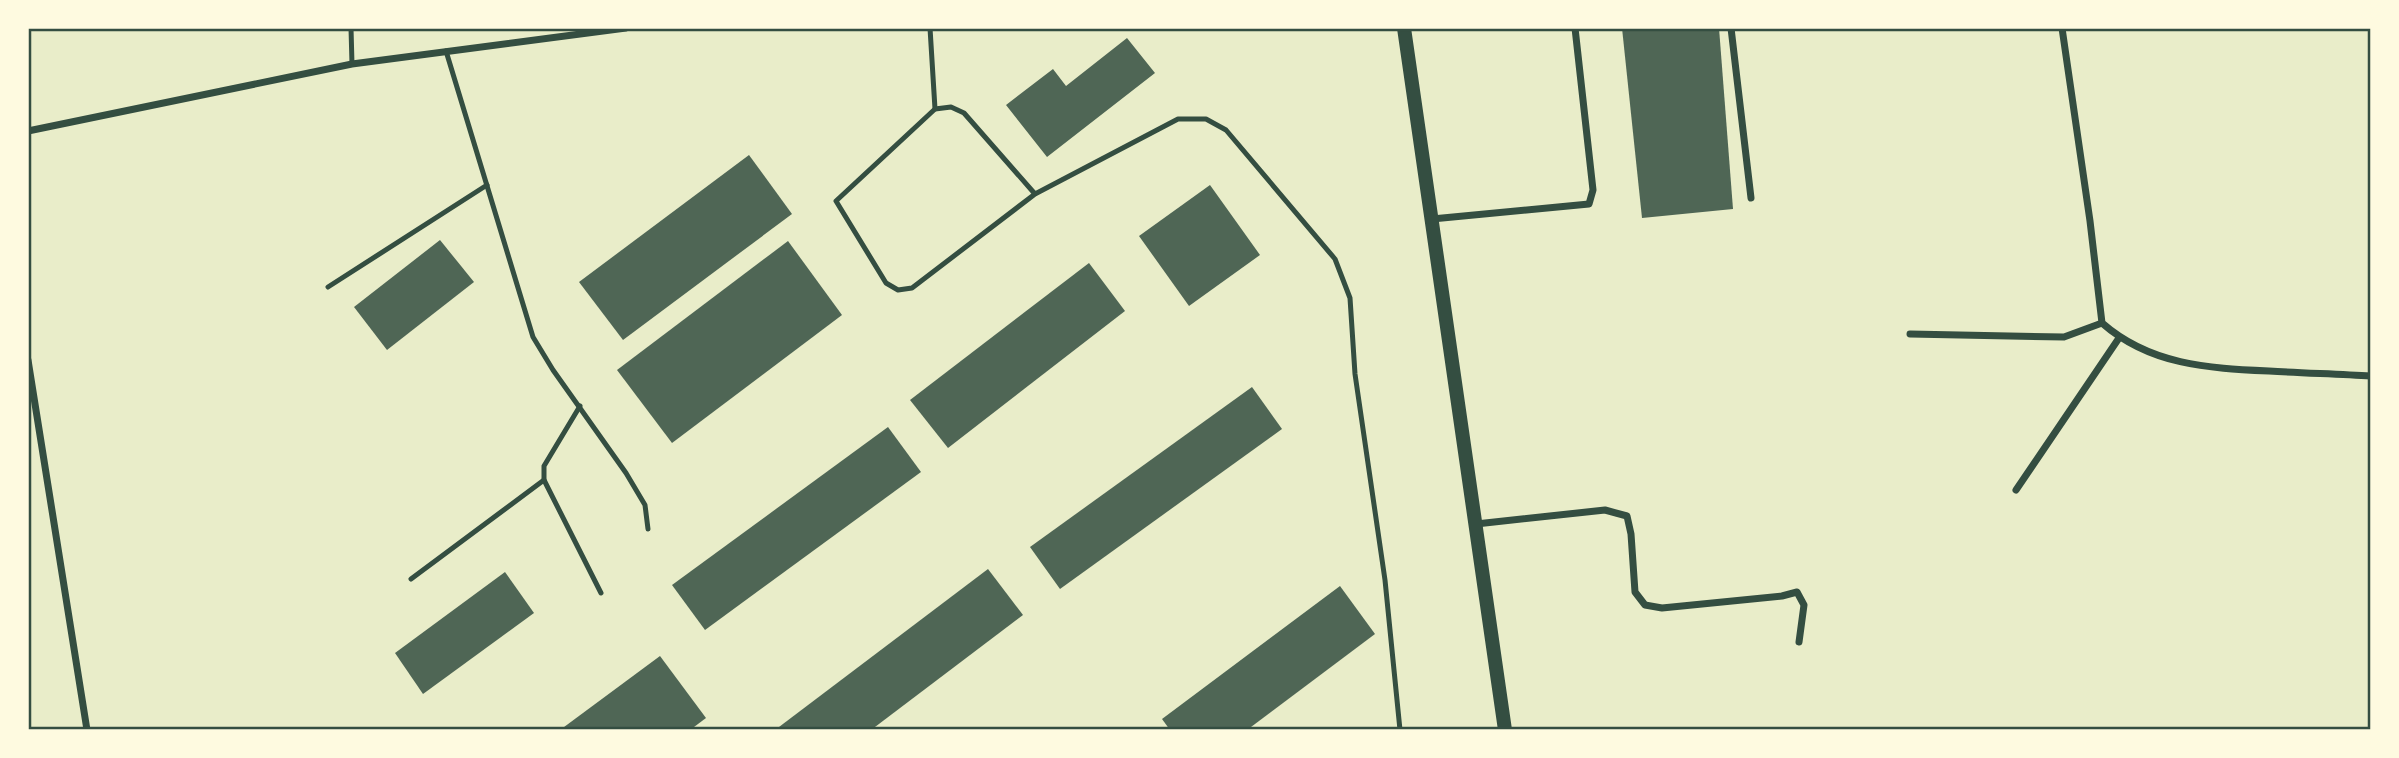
<svg xmlns="http://www.w3.org/2000/svg" width="2399" height="758" font-family="'Golos Text',sans-serif">
	<style>
		.building { fill: #4f6655 }
		.lines { fill: none; stroke-linecap: round; stroke-linejoin: round }
		.service { stroke: #344e41; stroke-width: 5 }
		.minor { stroke: #344e41; stroke-width: 7 }
		.secondary { stroke: #344e41; stroke-width: 14 }
		.neatline { fill: none; stroke: #344e41; stroke-width: 2.5 }
	</style>
	<rect width="100%" height="100%" fill="#e9edc9"/>
	<!-- building -->
	<g class="building">
		<path d="M1622,28H1719L1733,209L1642,218Z"/>
		<path d="M1127,38L1155,73L1047,157L1006,105L1053,69L1066,86Z"/>
		<path d="M749,155L792,214L623,340L579,282Z"/>
		<path d="M1210,185L1260,255L1189,306L1139,236Z"/>
		<path d="M440,240L474,282L387,350L354,307Z"/>
		<path d="M788,241L842,315L672,443L617,370Z"/>
		<path d="M1089,263L1125,311L948,448L910,400Z"/>
		<path d="M1252,387L1282,429L1060,589L1030,547Z"/>
		<path d="M888,427L921,472L705,630L672,585Z"/>
		<path d="M988,569L1023,615L871,730H775Z"/>
		<path d="M505,572L534,613L423,694L395,653Z"/>
		<path d="M1340,586L1375,634L1247,730H1170L1162,719Z"/>
		<path d="M660,656L706,718L690,730H560Z"/>
	</g>
	<g class="lines">
		<!-- service -->
		<g class="service">
			<path d="M351,28L352,64"/>
			<path d="M930,28L935,109"/>
			<path d="M446,51L533,337L553,370L626,473L645,505L648,529"/>
			<path d="M1035,194L964,113L951,107L935,109L836,201L886,283L898,290L912,288L1035,194L1178,119H1206L1226,130L1335,259L1350,298L1355,374L1385,580L1400,730"/>
			<path d="M328,287L487,185"/>
			<path d="M580,406L544,466V480L601,593"/>
			<path d="M411,579L544,480"/>
		</g>
		<!-- minor -->
		<g class="minor">
			<path d="M1731,28L1751,198"/>
			<path d="M2062,28L2090,221L2102,323C2150,365 2207,368 2269,371C2303,373 2337,374 2371,376"/>
			<path d="M28,131L352,64L626,28"/>
			<path d="M1432,219L1589,204L1593,190L1575,28"/>
			<path d="M1910,334L2064,337L2102,323"/>
			<path d="M28,360L87,730"/>
			<path d="M2016,490L2119,338"/>
			<path d="M1476,524L1605,510L1627,516L1631,534L1635,592L1645,605L1662,608L1782,596L1797,592L1804,605L1799,642"/>
		</g>
		<!-- secondary -->
		<path class="secondary" d="M1404,28L1505,730"/>
	</g>
	<!-- border -->
	<rect width="2399" height="758" fill="none" stroke="#fefae0" stroke-width="60"/>
	<rect x="30" y="30" width="2339" height="698" class="neatline"/>
</svg>
